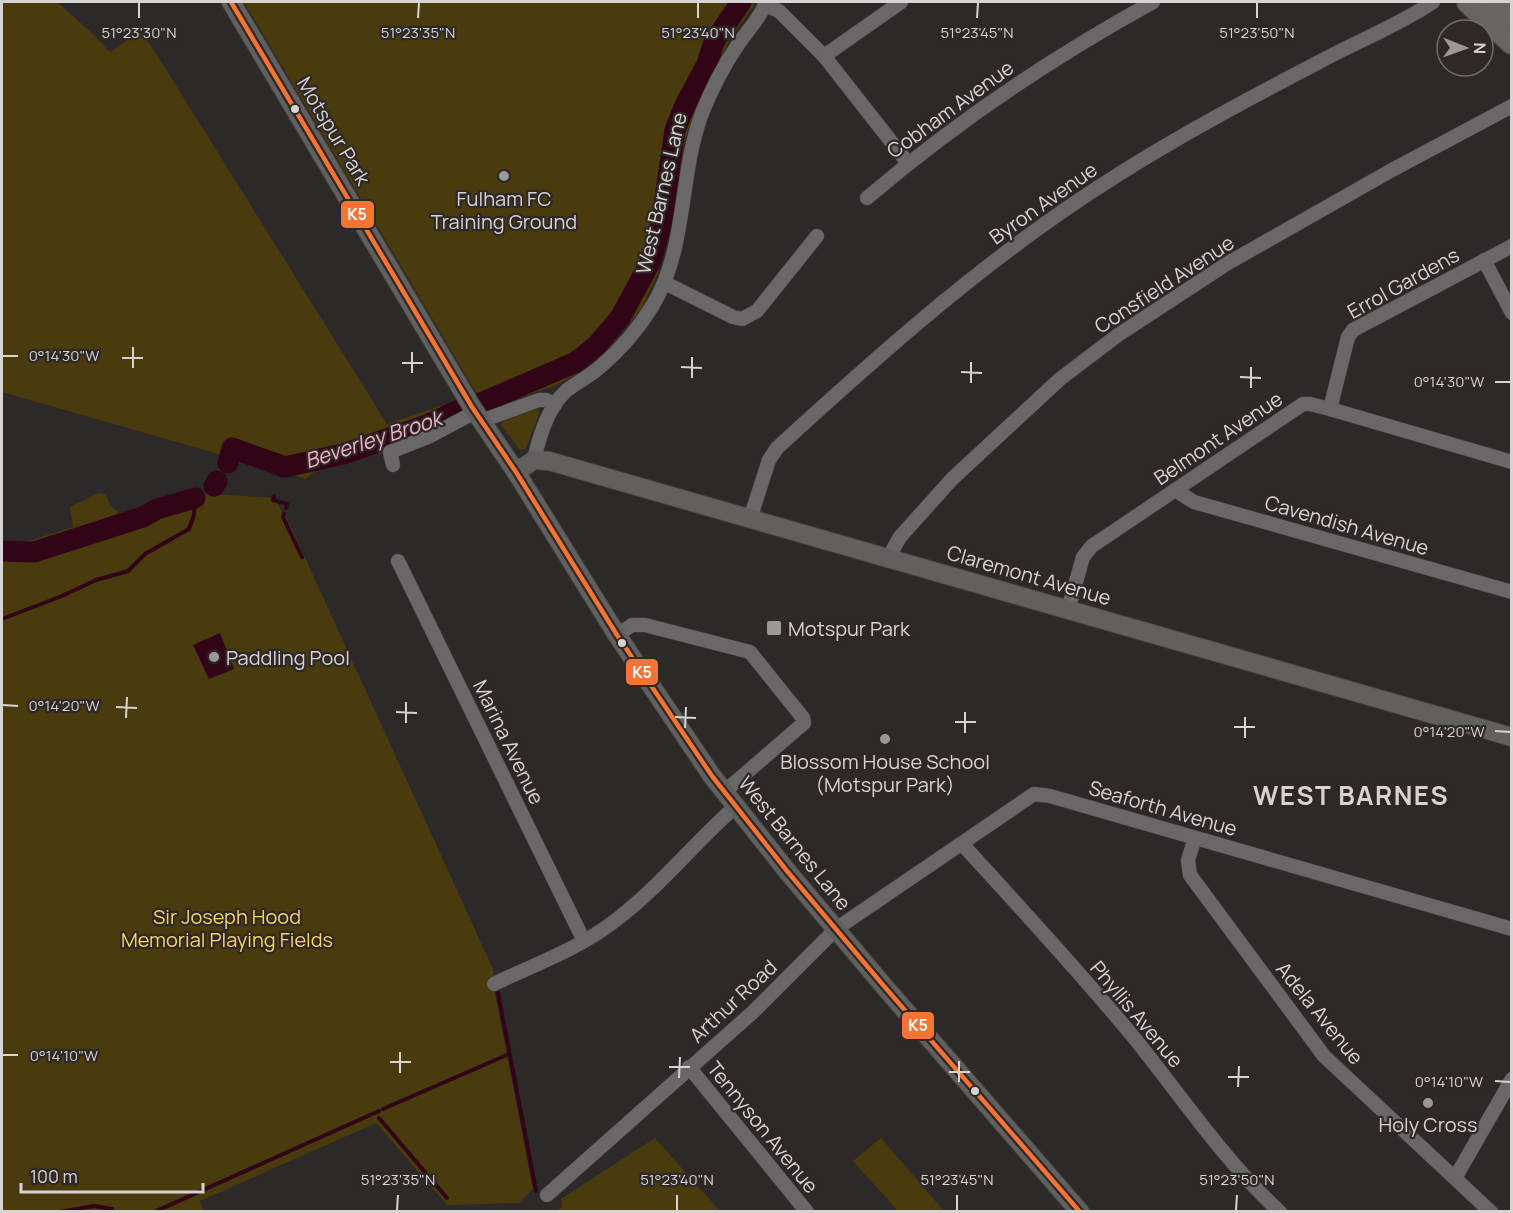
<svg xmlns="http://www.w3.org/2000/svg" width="1513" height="1213" font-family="Manrope,sans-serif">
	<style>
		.green { fill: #493b0d }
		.water { fill: #310418 }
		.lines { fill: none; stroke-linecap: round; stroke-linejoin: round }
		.stream { stroke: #310418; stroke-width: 4 }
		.river { stroke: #310418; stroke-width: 21 }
		.street-casing { stroke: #474444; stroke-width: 15 }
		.secondary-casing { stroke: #474444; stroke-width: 20 }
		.highway-casing { stroke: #474444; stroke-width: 26 }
		.street { stroke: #696767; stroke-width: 14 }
		.secondary { stroke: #62605f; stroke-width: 18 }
		.highway { stroke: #686464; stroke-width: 24 }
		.bus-1-casing { stroke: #2e2826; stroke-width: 9 }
		.bus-1 { stroke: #f57335; stroke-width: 4.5 }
		.ticks { fill: none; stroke: #d7d3d2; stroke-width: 2 }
		.bus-dot { fill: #d7d3d2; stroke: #2e2826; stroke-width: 2 }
		.poi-dot { fill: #9b9896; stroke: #2e2826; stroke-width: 2 }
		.labels { text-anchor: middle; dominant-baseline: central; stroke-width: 4.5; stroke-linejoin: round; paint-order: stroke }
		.street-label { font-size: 20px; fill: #d7d3d2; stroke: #2e2826 }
		.poi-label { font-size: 20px; fill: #d7d3d2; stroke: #2e2826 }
		.park-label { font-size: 20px; fill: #fbd35e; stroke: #2e2826 }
		.water-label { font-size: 21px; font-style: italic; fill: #f5b1c8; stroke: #2e2826 }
		.district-label { font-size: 26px; font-weight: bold; letter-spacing: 1.5px; fill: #d7d3d2; stroke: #2e2826 }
		.ticks-label { font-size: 15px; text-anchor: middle; fill: #d7d3d2; stroke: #2e2826; stroke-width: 4.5; stroke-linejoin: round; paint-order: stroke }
		.line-badge { stroke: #2e2826; stroke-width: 2 }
		.badge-label { font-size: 16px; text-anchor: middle; font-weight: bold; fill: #fff }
	</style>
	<rect width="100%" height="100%" fill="#2c2928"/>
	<!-- green -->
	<g class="green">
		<path d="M2,2H57L92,33L110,52L140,32L152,47L387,424L440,406L445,408L449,418L428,429L324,463L306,479L2,392Z"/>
		<path d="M244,2H753L754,6L731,37L694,112L685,141L668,238L658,273L642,308L613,343L595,361L573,376L554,386L486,409Z"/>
		<path d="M537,409L540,411L527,446L525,449L520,450L501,425L502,422Z"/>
		<path d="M99,493L105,494L111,506L121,515L179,493H196L275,498L282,512L281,513L285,514L493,969L495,994L533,1189L519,1203L447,1205L376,1123L200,1201L203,1211H2V542L29,541L73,527L70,507Z"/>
		<path d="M655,1138L720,1211H556L562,1207L561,1199Z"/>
		<path d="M881,1138L944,1211H898L853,1161Z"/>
	</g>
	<!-- water -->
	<path class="water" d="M220,633L234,669L209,679L193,645Z"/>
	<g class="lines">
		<!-- stream -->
		<g class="stream">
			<path d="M280,475L283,466"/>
			<path d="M274,496L273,500L287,504L286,508"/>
			<path d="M284,514L283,517L302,557"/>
			<path d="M2,619L62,596L96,580L128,571L145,554L189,529L194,515L195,498"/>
			<path d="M498,993L536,1191"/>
			<path d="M383,1109L509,1054"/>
			<path d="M379,1118L447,1198"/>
			<path d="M59,1212L94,1206L112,1209"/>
			<path d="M154,1212L379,1111"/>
		</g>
		<!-- river -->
		<g class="river">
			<path d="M481,403L576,362L596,346L620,318L651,261L661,225L675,130L685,105L707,64L714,42L741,2"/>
			<path d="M228,463L232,448L285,467L343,454L427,425L461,409"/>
			<path d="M214,486L217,481"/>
			<path d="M2,551L34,552L143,517L157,509L195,498"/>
		</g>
		<!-- street casing -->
		<g class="street-casing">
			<g id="street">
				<path d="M765,5L779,11L824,56L908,163"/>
				<path d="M824,56L901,2"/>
				<path d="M867,198C956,122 1051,58 1153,2"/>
				<path d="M1484,260L1512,313"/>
				<path d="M665,283L733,317L742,319L757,311L817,236"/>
				<path d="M1330,409L1348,337L1353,330L1512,246"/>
				<path d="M481,421L539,400H546L555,405"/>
				<path d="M534,460C539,437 548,407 566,391C577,382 590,376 600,367C620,350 639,328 653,305C687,248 679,177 701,116C710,92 724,65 739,43C748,30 761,17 766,2"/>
				<path d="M393,465L390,452L430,436L475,412"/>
				<path d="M1175,490L1194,502L1512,592"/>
				<path d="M750,519L769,460L777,448C884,350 993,253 1116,176C1182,134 1252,97 1321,61C1356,42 1401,24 1433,2"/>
				<path d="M888,558L900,537L952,479L1060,379L1118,335L1228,263L1392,170L1512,106"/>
				<path d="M398,561L584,941"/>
				<path d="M1068,610L1083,557L1092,546L1303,404H1310L1330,409L1512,462"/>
				<path d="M617,635L632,625H645L750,652L803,718L804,723L724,792"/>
				<path d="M1195,838L1188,860L1190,875L1324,1056L1491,1212"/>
				<path d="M962,844C1019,906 1077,969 1131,1034C1180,1094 1223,1160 1280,1212"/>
				<path d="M494,984C535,964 576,950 612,923C658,889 693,844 736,806"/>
				<path d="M689,1067L807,1212"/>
				<path d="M1455,1178L1512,1079"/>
				<path d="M547,1195L753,1012L836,929L1034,794L1050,796L1512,929"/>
			</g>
		</g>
		<!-- secondary casing -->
		<g class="secondary-casing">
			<g id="secondary">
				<path d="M231,2L472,407L516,472L617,635L712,776L787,871L883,985L1080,1212"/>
				<path d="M516,472L534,460L549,461L1512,737"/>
			</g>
		</g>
		<!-- highway casing -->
		<g class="highway-casing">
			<g id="highway">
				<path d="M1469,2L1512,42"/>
				<path d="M1496,2L1512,16"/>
			</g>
		</g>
		<!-- street -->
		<use href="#street" class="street"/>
		<!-- secondary -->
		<use href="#secondary" class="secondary"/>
		<!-- highway -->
		<use href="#highway" class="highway"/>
		<!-- bus-1 casing -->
		<g class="bus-1-casing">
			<path id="bus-1" d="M231,2L472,407L516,472L617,635L712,776L787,871L883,985L1080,1212"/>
		</g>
		<!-- bus-1 -->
		<use href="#bus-1" class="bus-1"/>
	</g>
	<!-- ticks -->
	<path class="ticks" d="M139,18V3M418,18L419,3M698,18V3M977,18L978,3M1257,18V3M3,356H18M122,358H143M402,363H423M681,367L702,368M133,368V347M961,372L982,373M412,373V352M1240,377L1261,378M692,378V357M1495,382H1510M971,383V362M1251,388V367M3,705L18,706M116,707L137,708M396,712L417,713M675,717L696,718M126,718L127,697M955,722H976M406,723V702M1234,727H1255M685,728L686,707M1495,731L1510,732M965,733V712M1245,738V717M3,1055H18M390,1062H411M669,1067H690M949,1072H970M400,1073V1052M1228,1077H1249M679,1078L680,1057M1495,1081L1510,1082M959,1082V1061M1238,1087L1239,1066M397,1210L398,1195M677,1210V1195M957,1210V1195M1236,1210L1237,1195"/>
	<!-- markers -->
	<g class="bus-dot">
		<circle cx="295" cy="109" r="5"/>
		<circle cx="622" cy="643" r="5"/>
		<circle cx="975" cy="1091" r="5"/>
	</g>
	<g class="poi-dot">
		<circle cx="504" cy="176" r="6"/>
		<rect x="766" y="620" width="16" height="16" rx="3"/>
		<circle cx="214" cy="657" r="6"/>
		<circle cx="885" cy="739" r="6"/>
		<circle cx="1428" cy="1103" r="6"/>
	</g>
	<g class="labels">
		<!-- street labels -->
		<g class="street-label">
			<text transform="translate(950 109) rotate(-36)">Cobham Avenue</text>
			<text transform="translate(334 131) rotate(59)">Motspur Park</text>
			<text transform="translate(661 193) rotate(-77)">West Barnes Lane</text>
			<text transform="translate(1043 203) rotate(-35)">Byron Avenue</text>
			<text transform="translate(1403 283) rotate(-29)">Errol Gardens</text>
			<text transform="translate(1164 284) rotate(-33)">Consfield Avenue</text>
			<text transform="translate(1218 438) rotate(-34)">Belmont Avenue</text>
			<text transform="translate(1347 525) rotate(16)">Cavendish Avenue</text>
			<text transform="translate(1029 575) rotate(16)">Claremont Avenue</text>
			<text transform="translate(509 742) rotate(64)">Marina Avenue</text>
			<text transform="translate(1163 808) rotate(16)">Seaforth Avenue</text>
			<text transform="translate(795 843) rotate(51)">West Barnes Lane</text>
			<text transform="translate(733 1001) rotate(-43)">Arthur Road</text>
			<text transform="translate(1320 1013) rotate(51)">Adela Avenue</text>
			<text transform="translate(1137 1014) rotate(50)">Phyllis Avenue</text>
			<text transform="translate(763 1127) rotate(51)">Tennyson Avenue</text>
		</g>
		<!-- poi labels -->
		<g class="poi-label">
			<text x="504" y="198">Fulham FC<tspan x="504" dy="23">Training Ground</tspan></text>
			<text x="788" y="628" text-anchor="start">Motspur Park</text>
			<text x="226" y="657" text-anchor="start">Paddling Pool</text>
			<text x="885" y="761">Blossom House School<tspan x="885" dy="23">(Motspur Park)</tspan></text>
			<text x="1428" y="1124">Holy Cross</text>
		</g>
		<!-- park labels -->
		<g class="park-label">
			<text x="227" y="916">Sir Joseph Hood<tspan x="227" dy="23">Memorial Playing Fields</tspan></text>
		</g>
		<!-- water labels -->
		<g class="water-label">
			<text transform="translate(373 439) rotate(-18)">Beverley Brook</text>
		</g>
		<!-- district labels -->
		<g class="district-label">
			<text x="1351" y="795">WEST BARNES</text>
		</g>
	</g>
	<g class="ticks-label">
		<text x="139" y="38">51°23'30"N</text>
		<text x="418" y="38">51°23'35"N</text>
		<text x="698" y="38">51°23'40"N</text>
		<text x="977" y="38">51°23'45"N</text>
		<text x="1257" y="38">51°23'50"N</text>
		<text x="64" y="361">0°14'30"W</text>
		<text x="1449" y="387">0°14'30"W</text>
		<text x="64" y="711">0°14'20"W</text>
		<text x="1449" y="737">0°14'20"W</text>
		<text x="64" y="1061">0°14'10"W</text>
		<text x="1449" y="1087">0°14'10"W</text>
		<text x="398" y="1185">51°23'35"N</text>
		<text x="677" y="1185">51°23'40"N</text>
		<text x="957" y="1185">51°23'45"N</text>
		<text x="1237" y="1185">51°23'50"N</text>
	</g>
	<g class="line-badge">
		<rect x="340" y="200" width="35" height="29" rx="6" fill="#f57335"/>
		<rect x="625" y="658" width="34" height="28" rx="6" fill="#f57335"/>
		<rect x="901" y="1011" width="34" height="29" rx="6" fill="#f57335"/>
	</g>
	<g class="badge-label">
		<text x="357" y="220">K5</text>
		<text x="642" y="678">K5</text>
		<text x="918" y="1031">K5</text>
	</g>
	<!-- border -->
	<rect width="1513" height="1213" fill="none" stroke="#d7d3d2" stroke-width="6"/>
	<!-- north arrow -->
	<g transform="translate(1465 48) rotate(91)"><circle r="28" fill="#2e2826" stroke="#726c6b" stroke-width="1.5"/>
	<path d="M0-4.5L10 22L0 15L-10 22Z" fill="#9b9896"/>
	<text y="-9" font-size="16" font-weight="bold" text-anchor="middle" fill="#d7d3d2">N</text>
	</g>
	<!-- scale -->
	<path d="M21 1183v9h182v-9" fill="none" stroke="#d7d3d2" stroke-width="3"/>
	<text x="30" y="1183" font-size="18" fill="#d7d3d2" stroke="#2e2826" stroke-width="4.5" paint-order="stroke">100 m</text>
</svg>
